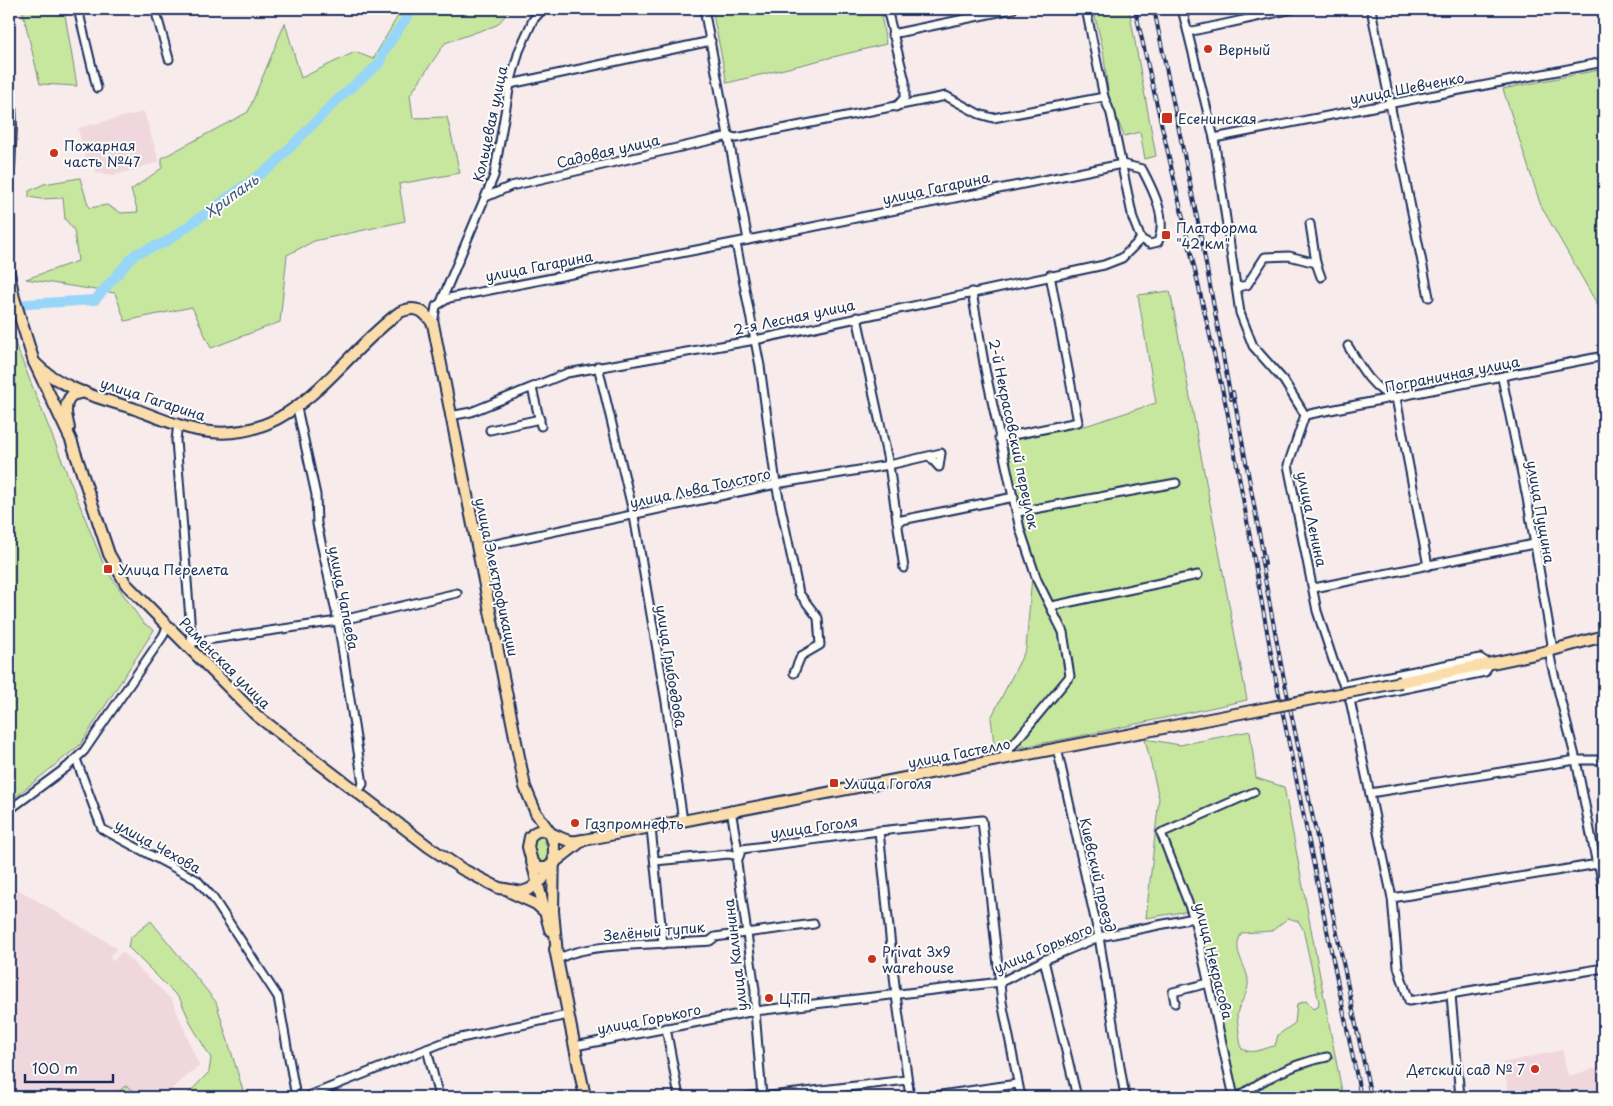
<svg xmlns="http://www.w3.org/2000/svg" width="1613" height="1106" font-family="'Playpen Sans',sans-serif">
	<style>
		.built { fill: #f0d7dd }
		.green { fill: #c8e79e; stroke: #728b7e; fill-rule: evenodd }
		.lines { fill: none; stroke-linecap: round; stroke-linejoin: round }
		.river { stroke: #97d6f8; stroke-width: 10 }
		.street-casing { stroke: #1b2f5e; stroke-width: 11 }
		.primary-casing { stroke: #1b2f5e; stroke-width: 14 }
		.street { stroke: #fdfcf7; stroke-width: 7 }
		.primary { stroke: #fbddab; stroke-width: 10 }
		.rail-casing { stroke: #1b2f5e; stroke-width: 4 }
		.rail { stroke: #fdfcf7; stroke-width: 2; stroke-dasharray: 5.5; stroke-linecap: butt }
		.primary-bridge-casing { stroke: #1b2f5e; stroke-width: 14; stroke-linecap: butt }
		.primary-bridge { stroke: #fbddab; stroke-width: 10 }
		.poi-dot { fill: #c8321e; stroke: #fdfcf7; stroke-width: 2 }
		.labels { text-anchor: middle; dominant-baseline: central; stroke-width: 4; stroke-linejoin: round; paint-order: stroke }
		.poi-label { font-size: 14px; fill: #1b2f5e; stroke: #fdfcf7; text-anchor: start }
		.street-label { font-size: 14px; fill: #1b2f5e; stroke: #fdfcf7 }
		.water-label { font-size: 15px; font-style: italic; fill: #3a5984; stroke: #fdfcf7 }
	</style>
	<rect width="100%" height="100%" fill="#f7ebeb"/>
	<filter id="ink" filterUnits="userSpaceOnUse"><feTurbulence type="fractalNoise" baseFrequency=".02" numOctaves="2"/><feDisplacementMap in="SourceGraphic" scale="10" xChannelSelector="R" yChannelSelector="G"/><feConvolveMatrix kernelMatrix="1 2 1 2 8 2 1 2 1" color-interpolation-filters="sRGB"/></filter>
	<g filter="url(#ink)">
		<!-- built -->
		<g class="built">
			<path d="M144,112L159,162L115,175L97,173L93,162L86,160L78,128Z"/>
			<path d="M9,884L117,948L109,957L113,961L122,952L172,1000L199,1066L162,1097H9Z"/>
			<path d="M1562,1050L1568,1076L1604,1066V1097H1510L1502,1063Z"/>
		</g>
		<!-- green -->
		<g class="green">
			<path d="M22,9H64L77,86L40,84Z"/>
			<path d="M402,9H511L497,25L445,43L410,95L413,118L447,117L460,173L399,184L405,221L314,241L287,255L280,322L211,348L192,307L125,321L115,293L26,279L78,261L74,230L65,219L63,198L41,199L29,197V191L44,184L80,178L89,208L107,205L121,213L138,212L131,190L162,168V158L248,112L285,23L301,78L355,52L373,59Z"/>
			<path d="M712,9H880L886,44L727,83Z"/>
			<path d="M1093,9H1129L1156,156L1145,159L1140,132L1124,136L1109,99L1103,49Z"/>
			<path d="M1604,69V316L1541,206L1503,89Z"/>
			<path d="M1170,291L1247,700L1076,737L995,752L991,718L1026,649L1033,563L1005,441L1088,425L1156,403L1138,295Z"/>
			<path d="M9,328L105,568L143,623L154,630L80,745L9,802Z"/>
			<path d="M1250,731L1256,778L1284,787L1343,1097H1238L1195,910L1146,918L1159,798L1145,739L1180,745ZM1288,918L1298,921L1303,929L1319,1002L1318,1007L1313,1009L1306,1001L1297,1004L1295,1023L1278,1035L1275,1046C1263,1048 1252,1056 1241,1048L1237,1016C1237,1004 1250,995 1248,979C1245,963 1231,949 1242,933L1272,931Z"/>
			<path d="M535,835L543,836L549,854L544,863L534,859L532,838Z"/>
			<path d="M151,921L216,1002L245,1097H180L188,1094L209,1072L211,1058L192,1026L180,999L128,947L130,938Z"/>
			<path d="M125,1086L146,1097H113Z"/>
		</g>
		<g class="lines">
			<!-- river -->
			<path class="river" d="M9,309L27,304L95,300L135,254L166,242L273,165L337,100L380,63L383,53L412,9"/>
			<!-- street casing -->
			<g class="street-casing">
				<g id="street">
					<path d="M78,9L97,88"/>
					<path d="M155,9L169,59"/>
					<path d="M704,9L748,240"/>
					<path d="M887,9L905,81V97L896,107"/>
					<path d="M1182,9L1214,138L1240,313L1253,346L1284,381L1305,415"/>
					<path d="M1371,9L1429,297"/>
					<path d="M1188,32L1293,9"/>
					<path d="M892,34L1013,9"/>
					<path d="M510,84L711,41"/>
					<path d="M1214,138L1604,62"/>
					<path d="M486,197L511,186L729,136L736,138L946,96L979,114L993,118L1104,97"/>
					<path d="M1310,224L1316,263L1321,277"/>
					<path d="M736,243L760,366L776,484L799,593L818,618L820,645L801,656L794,673"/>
					<path d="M1238,287L1247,285L1265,257L1289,256L1316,263"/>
					<path d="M972,292L985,369L1020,529L1037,580L1063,632L1070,676L1002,758"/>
					<path d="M441,302L494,176L510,84L519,51L533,20L543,9"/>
					<path d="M857,317L889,465L904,568"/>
					<path d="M433,324L436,306L449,298L748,240L1122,164L1142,169C1153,190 1168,218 1158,242L1150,244L1141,239L1133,219L1111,114L1104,97L1086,9"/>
					<path d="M1348,346C1359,365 1373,391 1396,398L1428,566"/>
					<path d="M598,366L634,516L666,702L683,821"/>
					<path d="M1502,378L1527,498L1552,644L1549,651L1552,666L1576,760L1596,860L1599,864L1604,895"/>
					<path d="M532,388L541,426"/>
					<path d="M297,408L316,495L317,524L338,621L363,784L358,792"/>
					<path d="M1305,415L1288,465L1317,611L1333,660L1350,700L1392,898L1398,967L1409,1001L1604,968"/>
					<path d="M1305,415L1604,356"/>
					<path d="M450,416L471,412L567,373L755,340L1104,265L1122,258L1141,239"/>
					<path d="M178,424L176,440L192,645"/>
					<path d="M490,430L540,419"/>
					<path d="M999,438L1078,422L1050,275"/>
					<path d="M1018,512L1176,483"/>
					<path d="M897,521L1014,497"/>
					<path d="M477,548L776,484L889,465L941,453L939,467L930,457"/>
					<path d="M1314,588L1534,544"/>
					<path d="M1052,606L1198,575"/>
					<path d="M193,642L338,621L457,593"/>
					<path d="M1344,685L1480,658L1489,664L1485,672L1350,700"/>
					<path d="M1057,748L1099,937L1125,1097"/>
					<path d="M76,759L102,829L197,880L213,898L278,997L296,1097"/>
					<path d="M1370,793L1576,760H1604"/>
					<path d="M9,810L67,767L84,751L163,636L168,626"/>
					<path d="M731,810L739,856L737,863L755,990V1011L762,1097"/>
					<path d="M651,828L663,944"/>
					<path d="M879,831L896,995L910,1097"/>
					<path d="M655,861L729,854L739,856L742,849L879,831L982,820L1002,1002L1021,1097"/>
					<path d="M1392,898L1604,863"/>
					<path d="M558,960C578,942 679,944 710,941L715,937L814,924"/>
					<path d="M1044,960L1077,1097"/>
					<path d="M1451,995L1460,1097"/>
					<path d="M1175,1003L1173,992L1209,983"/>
					<path d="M666,1028L679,1097"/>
					<path d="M575,1046L755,1011L1001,982L1044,960L1099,937L1194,918"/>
					<path d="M427,1049L439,1097"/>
					<path d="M306,1097L447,1041L568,1015"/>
					<path d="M746,1097L759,1095L762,1097"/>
					<path d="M762,1097L907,1080"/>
					<path d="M927,1097L1017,1084"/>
					<path d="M1234,1097L1194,918L1161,833L1254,792"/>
					<path d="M1238,1097C1265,1078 1294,1063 1327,1057"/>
				</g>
			</g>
			<!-- primary casing -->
			<g class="primary-casing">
				<g id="primary">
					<path d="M9,85L11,126L9,166"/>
					<path d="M9,273L14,298L34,362L71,440L109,554L126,584L256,715L429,847L462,869L499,888L522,892L530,889L542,880L555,863"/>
					<path d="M34,362C60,389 100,398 135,409C159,418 186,430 211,432C297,441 340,355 400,312C415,305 424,310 433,324L525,787L536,813L549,831L554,844L553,911L557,954"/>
					<path d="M69,428C66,416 63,404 72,395L84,392"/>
					<path d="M1401,682L1549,651L1604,636"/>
					<path d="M531,859L538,868H547L583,840"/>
					<path d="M512,893L536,904L544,911"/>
					<path d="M550,930L528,847L530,837C543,821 556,840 571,841C575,842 580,840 584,840L1251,711"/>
					<path d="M555,949L585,1097"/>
				</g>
			</g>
			<!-- street -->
			<use href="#street" class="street"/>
			<!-- primary -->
			<use href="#primary" class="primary"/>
			<!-- rail casing -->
			<g class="rail-casing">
				<g id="rail">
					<path d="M1135,9L1227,410L1274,670L1361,1097"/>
					<path d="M1154,9L1201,237L1231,399"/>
					<path d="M1233,392L1265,564"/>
					<path d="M1261,558L1282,669L1371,1097"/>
				</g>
			</g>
			<!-- rail -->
			<use href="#rail" class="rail"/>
			<!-- primary-bridge casing -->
			<g class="primary-bridge-casing">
				<path id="primary-bridge" d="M1251,711L1401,682"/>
			</g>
			<!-- primary-bridge -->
			<use href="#primary-bridge" class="primary-bridge"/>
		</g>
	</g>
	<!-- markers -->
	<g class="poi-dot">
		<circle cx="1208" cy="49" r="5"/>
		<rect x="1161" y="112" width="12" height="12" rx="2.5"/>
		<circle cx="54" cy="153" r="5"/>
		<rect x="1161" y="230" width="10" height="10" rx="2.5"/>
		<rect x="103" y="564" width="10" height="10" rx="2.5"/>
		<rect x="829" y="778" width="10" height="10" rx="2.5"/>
		<circle cx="575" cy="823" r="5"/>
		<circle cx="872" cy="959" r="5"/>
		<circle cx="769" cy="998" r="5"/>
		<circle cx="1535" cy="1069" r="5"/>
	</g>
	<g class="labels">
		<!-- poi labels -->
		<g class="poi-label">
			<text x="1218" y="49">Верный</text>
			<text x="1178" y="118">Есенинская</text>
			<text x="64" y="145">Пожарная<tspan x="64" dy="16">часть №47</tspan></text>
			<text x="1176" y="227">Платформа<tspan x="1176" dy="16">"42 км"</tspan></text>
			<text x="118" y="569">Улица Перелета</text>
			<text x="844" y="783">Улица Гоголя</text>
			<text x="585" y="823">Газпромнефть</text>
			<text x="882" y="951">Privat 3x9<tspan x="882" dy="16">warehouse</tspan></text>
			<text x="779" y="998">ЦТП</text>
			<text x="1525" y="1069" text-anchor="end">Детский сад № 7</text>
		</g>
		<!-- street labels -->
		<g class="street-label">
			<text transform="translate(1407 88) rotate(-11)">улица Шевченко</text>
			<text transform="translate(490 124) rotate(-78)">Кольцевая улица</text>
			<text transform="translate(608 151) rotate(-13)">Садовая улица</text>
			<text transform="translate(936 188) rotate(-12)">улица Гагарина</text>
			<text transform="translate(539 266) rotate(-11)">улица Гагарина</text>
			<text transform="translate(794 317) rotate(-12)">2-я Лесная улица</text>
			<text transform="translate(1452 374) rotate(-11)">Пограничная улица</text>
			<text transform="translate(153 399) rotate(18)">улица Гагарина</text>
			<text transform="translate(1014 434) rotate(78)">2-й Некрасовский переулок</text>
			<text transform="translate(700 488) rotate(-12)">улица Льва Толстого</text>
			<text transform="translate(1541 512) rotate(80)">улица Пущина</text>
			<text transform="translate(1312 519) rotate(78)">улица Ленина</text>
			<text transform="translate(497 577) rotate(78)">улица Электрофикации</text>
			<text transform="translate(344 598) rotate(79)">улица Чапаева</text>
			<text transform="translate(225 663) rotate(45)">Раменская улица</text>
			<text transform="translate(671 666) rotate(81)">улица Грибоедова</text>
			<text transform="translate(959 753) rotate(-11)">улица Гастелло</text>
			<text transform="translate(814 827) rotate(-8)">улица Гоголя</text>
			<text transform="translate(158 846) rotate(29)">улица Чехова</text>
			<text transform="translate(1098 875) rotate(77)">Киевский проезд</text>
			<text transform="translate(654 931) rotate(-5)">Зелёный тупик</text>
			<text transform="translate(1043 948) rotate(-23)">улица Горького</text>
			<text transform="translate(735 955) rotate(-97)">улица Калинина</text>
			<text transform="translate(1214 961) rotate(76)">улица Некрасова</text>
			<text transform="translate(649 1019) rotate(-11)">улица Горького</text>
		</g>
		<!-- water labels -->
		<g class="water-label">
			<text transform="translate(231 195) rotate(-36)">Хрипань</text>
		</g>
	</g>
	<!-- margin -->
	<rect width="1613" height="1106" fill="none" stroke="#fdfcf7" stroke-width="30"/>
	<rect x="15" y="15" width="1583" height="1076" fill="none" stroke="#1b2f5e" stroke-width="2" filter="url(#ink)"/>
	<!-- scale -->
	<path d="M25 1074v8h88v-8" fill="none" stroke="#1b2f5e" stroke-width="2.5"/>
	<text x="32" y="1074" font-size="15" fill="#1b2f5e" stroke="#fdfcf7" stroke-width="4" paint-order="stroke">100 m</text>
</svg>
